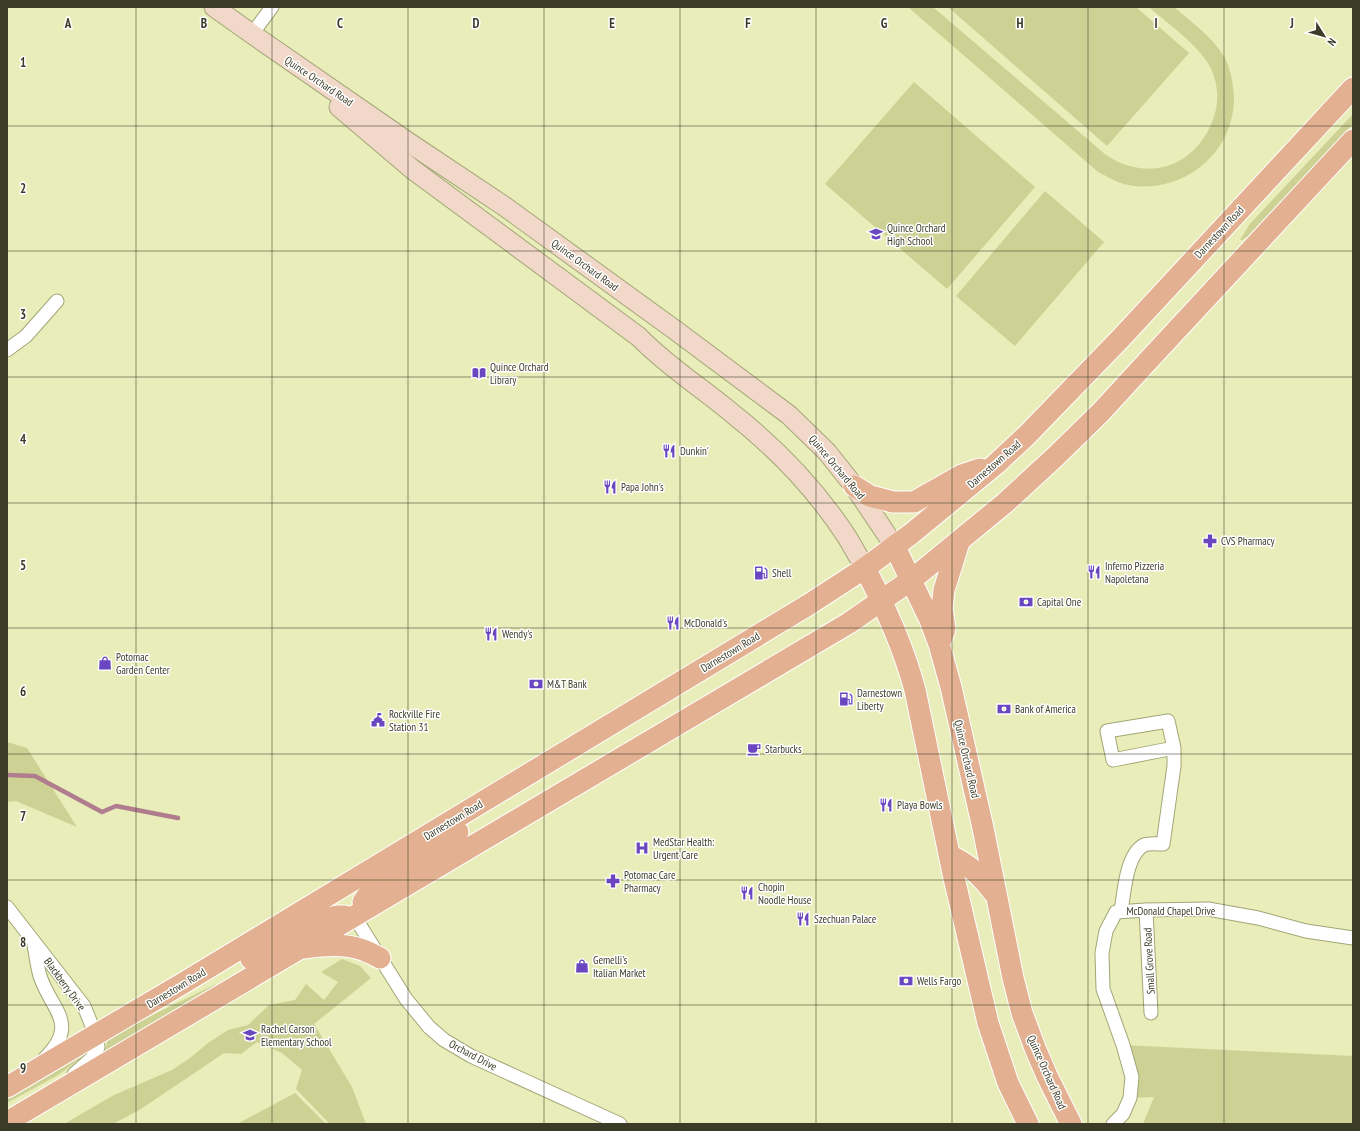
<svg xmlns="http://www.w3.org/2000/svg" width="1360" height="1131" font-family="'PT Sans Narrow',sans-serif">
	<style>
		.green { fill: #cdd294 }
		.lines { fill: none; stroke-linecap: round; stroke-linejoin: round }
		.stream { stroke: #af7d8e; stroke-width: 4.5 }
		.street-casing { stroke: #a2a676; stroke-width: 15 }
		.secondary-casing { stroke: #a2a676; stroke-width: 21 }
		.primary-casing { stroke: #fff; stroke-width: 23 }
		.street { stroke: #fff; stroke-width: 13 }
		.secondary { stroke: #f1d8c8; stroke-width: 19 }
		.primary { stroke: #e3b191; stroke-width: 21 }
		.grid { fill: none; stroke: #3b3c28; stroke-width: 1; stroke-opacity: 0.55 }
		.labels { text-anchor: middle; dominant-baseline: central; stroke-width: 3; stroke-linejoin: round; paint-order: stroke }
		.street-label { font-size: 11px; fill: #3b3c28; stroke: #fff }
		.poi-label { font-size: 11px; fill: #3b3c28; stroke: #fff; text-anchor: start }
		.grid-label { font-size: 13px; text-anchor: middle; font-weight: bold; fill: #3b3c28; stroke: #fff; stroke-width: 3; stroke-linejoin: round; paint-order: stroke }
	</style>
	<rect width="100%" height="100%" fill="#e8edb9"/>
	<!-- green -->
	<g class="green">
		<path d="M908,7H933L1106,155C1146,182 1194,168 1212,122C1219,105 1219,88 1212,71C1202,47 1169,25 1149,7H1174C1191,22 1213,37 1225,58C1231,70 1233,84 1234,96C1235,150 1188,191 1135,186C1121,185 1110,178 1098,172Z"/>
		<path d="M948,7H1136L1189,53L1107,146Z"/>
		<path d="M914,82L1035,187L947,289L825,184Z"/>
		<path d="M1353,114V124L1270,214L1247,237L1242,240H1240L1249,225Z"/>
		<path d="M1045,191L1104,242L1015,346L956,296Z"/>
		<path d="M7,742L27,748L77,827L16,801L7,802Z"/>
		<path d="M342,959L360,966L371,978L314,1024L352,1087L366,1124H330L296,1089L302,1070L282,1053L257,1042L241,1054L224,1053L141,1109L113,1124H64L114,1095L172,1070L190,1058L208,1043L228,1030L248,1025L269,1005L295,1000L306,984L324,1000L338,982L321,972Z"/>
		<path d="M216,984L218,987L104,1053L107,1044L106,1038Z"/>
		<path d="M1123,1045L1353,1056V1124H1143L1154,1097L1130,1098Z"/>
		<path d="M81,1057L80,1059L58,1075L7,1103V1097L72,1060Z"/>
		<path d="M295,1093L326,1124H237Z"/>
	</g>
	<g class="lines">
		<!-- stream -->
		<path class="stream" d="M7,775L35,776L102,812L116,806L178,818"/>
		<!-- street casing -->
		<g class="street-casing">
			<g id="street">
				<path d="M252,34L272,7"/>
				<path d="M7,350L26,336L57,301"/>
				<path d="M7,907L84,1006L96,1036L98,1047L96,1053L92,1058L74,1074"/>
				<path d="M1146,910L1151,1013"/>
				<path d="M1121,911C1124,894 1126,854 1144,845C1149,843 1158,844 1163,844L1174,766V748L1168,721L1107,731L1113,760L1174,748"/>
				<path d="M354,916L406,999L429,1027L444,1040L471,1056L620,1124"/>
				<path d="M34,945C36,955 37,966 40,976C51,1010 80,1023 45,1058"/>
				<path d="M1113,1124L1123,1114L1130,1098L1132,1077L1123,1045L1103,989L1102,953L1106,931L1116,912L1146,910L1208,909L1258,918L1306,931L1353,938"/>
			</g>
		</g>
		<!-- secondary casing -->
		<g class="secondary-casing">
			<g id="secondary">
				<path d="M214,7L252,34L408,142L504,206L675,330L789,415L827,452L854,486L895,547"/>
				<path d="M339,107L412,169L639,337C667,366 702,388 733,414C776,448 817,491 847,537C853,547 859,558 865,568"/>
			</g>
		</g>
		<!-- primary casing -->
		<g class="primary-casing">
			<g id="primary">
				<path d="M854,486L870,496L893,502H914L962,475L980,469"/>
				<path d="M895,547L930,620L939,644L951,687L983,828L1013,978L1022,1013L1035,1048L1047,1076L1071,1124"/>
				<path d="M865,568C886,609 903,646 915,690L954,878L988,1023L1008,1083L1028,1124"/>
				<path d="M941,640L945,629L942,608L944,590L959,542"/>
				<path d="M949,855C970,865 980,875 994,893"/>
				<path d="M363,902C375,881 405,868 424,855C436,848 447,840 458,832"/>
				<path d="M305,948C324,945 345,943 363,950C369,952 374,955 380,958"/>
				<path d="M251,959L317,921L337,916H345"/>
				<path d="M7,1087L180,985L808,605L865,568L911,534L996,464L1027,435L1120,339L1353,88"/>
				<path d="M7,1122L849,623L911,580L926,568L1005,503L1055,457L1101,412L1146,363L1353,140"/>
			</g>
		</g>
		<!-- street -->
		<use href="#street" class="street"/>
		<!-- secondary -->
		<use href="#secondary" class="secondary"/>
		<!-- primary -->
		<use href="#primary" class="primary"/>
	</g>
	<!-- grid -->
	<path class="grid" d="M136,7V1124M272,7V1124M408,7V1124M544,7V1124M680,7V1124M816,7V1124M952,7V1124M1088,7V1124M1224,7V1124M7,126H1353M7,251H1353M7,377H1353M7,503H1353M7,628H1353M7,754H1353M7,880H1353M7,1005H1353"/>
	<!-- icons -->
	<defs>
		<g id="school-bare" transform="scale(1.08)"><path d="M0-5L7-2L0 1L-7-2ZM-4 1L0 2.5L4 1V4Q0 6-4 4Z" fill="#6a47c0" stroke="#fff" stroke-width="2.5" paint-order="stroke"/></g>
		<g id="library-bare" transform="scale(1.08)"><path d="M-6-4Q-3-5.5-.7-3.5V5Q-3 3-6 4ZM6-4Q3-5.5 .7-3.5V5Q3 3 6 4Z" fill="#6a47c0" stroke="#fff" stroke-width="2.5" paint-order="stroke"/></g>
		<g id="restaurant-bare" transform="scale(1.08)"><path d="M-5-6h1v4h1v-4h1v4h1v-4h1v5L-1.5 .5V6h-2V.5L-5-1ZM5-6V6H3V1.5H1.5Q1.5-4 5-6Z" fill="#6a47c0" stroke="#fff" stroke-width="2.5" paint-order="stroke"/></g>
		<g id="pharmacy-bare" transform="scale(1.08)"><path d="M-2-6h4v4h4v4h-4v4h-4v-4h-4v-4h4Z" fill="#6a47c0" stroke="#fff" stroke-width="2.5" paint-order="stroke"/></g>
		<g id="fuel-bare" transform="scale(1.08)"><path d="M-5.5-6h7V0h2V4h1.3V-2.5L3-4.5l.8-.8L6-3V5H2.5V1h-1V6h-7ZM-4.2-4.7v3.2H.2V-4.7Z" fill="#6a47c0" stroke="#fff" stroke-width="2.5" paint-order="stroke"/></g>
		<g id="bank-bare" transform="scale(1.08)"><path d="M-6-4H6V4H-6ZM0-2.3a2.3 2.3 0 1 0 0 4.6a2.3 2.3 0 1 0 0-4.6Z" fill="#6a47c0" stroke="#fff" stroke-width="2.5" paint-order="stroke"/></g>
		<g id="shop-bare" transform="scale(1.08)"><path d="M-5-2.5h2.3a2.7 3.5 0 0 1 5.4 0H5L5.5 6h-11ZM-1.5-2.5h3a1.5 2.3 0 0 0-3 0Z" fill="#6a47c0" stroke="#fff" stroke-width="2.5" paint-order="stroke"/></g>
		<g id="civic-bare" transform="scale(1.08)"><path d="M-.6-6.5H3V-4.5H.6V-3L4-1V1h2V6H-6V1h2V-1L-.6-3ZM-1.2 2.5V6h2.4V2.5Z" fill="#6a47c0" stroke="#fff" stroke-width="2.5" paint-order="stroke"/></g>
		<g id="cafe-bare" transform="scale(1.08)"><path d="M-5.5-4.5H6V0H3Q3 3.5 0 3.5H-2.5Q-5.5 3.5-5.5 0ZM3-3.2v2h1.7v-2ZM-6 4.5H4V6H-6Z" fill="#6a47c0" stroke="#fff" stroke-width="2.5" paint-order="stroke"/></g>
		<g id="hospital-bare" transform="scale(1.08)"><path d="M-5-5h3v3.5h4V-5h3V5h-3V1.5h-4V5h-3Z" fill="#6a47c0" stroke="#fff" stroke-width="2.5" paint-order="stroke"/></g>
	</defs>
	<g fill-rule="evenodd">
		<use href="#school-bare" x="876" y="234"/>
		<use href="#library-bare" x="479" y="373"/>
		<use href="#restaurant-bare" x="669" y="451"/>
		<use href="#restaurant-bare" x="610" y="487"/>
		<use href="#pharmacy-bare" x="1210" y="541"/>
		<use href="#restaurant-bare" x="1094" y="572"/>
		<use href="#fuel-bare" x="761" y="573"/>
		<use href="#bank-bare" x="1026" y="602"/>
		<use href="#restaurant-bare" x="673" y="623"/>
		<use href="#restaurant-bare" x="491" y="634"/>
		<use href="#shop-bare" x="105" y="663"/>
		<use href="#bank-bare" x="536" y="684"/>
		<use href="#fuel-bare" x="846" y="699"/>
		<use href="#bank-bare" x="1004" y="709"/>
		<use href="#civic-bare" x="378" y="720"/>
		<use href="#cafe-bare" x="754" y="749"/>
		<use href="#restaurant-bare" x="886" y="805"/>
		<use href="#hospital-bare" x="642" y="848"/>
		<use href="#pharmacy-bare" x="613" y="881"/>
		<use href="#restaurant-bare" x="747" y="893"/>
		<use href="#restaurant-bare" x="803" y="919"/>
		<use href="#shop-bare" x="582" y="966"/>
		<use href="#bank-bare" x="906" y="981"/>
		<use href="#school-bare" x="250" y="1035"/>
	</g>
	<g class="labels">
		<!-- street labels -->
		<g class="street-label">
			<text transform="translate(319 81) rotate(34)">Quince Orchard Road</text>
			<text transform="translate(1219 232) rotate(-47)">Darnestown Road</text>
			<text transform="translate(585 265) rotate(36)">Quince Orchard Road</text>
			<text transform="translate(994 464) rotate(-41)">Darnestown Road</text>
			<text transform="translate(837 467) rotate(50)">Quince Orchard Road</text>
			<text transform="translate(730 652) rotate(-31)">Darnestown Road</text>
			<text transform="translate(967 759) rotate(77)">Quince Orchard Road</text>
			<text transform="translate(453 820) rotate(-31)">Darnestown Road</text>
			<text x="1171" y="911">McDonald Chapel Drive</text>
			<text transform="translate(1149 961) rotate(-93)">Small Grove Road</text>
			<text transform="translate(65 984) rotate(54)">Blackberry Drive</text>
			<text transform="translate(176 988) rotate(-31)">Darnestown Road</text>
			<text transform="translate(473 1055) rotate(28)">Orchard Drive</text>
			<text transform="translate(1047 1072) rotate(66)">Quince Orchard Road</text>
		</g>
		<!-- poi labels -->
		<g class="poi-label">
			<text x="887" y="228">Quince Orchard<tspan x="887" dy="13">High School</tspan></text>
			<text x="490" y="367">Quince Orchard<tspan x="490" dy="13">Library</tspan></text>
			<text x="680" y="451">Dunkin'</text>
			<text x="621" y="487">Papa John's</text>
			<text x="1221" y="541">CVS Pharmacy</text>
			<text x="1105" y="566">Inferno Pizzeria<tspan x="1105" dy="13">Napoletana</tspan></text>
			<text x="772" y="573">Shell</text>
			<text x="1037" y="602">Capital One</text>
			<text x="684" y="623">McDonald's</text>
			<text x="502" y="634">Wendy's</text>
			<text x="116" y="657">Potomac<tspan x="116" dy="13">Garden Center</tspan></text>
			<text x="547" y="684">M&amp;T Bank</text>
			<text x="857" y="693">Darnestown<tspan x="857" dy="13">Liberty</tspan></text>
			<text x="1015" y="709">Bank of America</text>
			<text x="389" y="714">Rockville Fire<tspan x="389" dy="13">Station 31</tspan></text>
			<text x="765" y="749">Starbucks</text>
			<text x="897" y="805">Playa Bowls</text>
			<text x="653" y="842">MedStar Health:<tspan x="653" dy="13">Urgent Care</tspan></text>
			<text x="624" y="875">Potomac Care<tspan x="624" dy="13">Pharmacy</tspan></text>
			<text x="758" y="887">Chopin<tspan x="758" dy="13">Noodle House</tspan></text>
			<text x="814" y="919">Szechuan Palace</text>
			<text x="593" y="960">Gemelli's<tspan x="593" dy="13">Italian Market</tspan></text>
			<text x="917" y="981">Wells Fargo</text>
			<text x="261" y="1029">Rachel Carson<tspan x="261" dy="13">Elementary School</tspan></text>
		</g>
	</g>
	<g class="grid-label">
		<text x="68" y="28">A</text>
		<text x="204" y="28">B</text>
		<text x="340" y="28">C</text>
		<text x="476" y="28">D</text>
		<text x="612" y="28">E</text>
		<text x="748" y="28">F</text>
		<text x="884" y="28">G</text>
		<text x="1020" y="28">H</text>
		<text x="1156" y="28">I</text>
		<text x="1292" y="28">J</text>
		<text x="23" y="67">1</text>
		<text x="23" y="193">2</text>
		<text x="23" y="319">3</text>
		<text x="23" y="444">4</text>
		<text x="23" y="570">5</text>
		<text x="23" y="696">6</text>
		<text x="23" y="821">7</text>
		<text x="23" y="947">8</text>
		<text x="23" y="1073">9</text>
	</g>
	<!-- border -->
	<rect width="1360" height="1131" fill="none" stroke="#3b3c28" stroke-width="16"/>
	<!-- north arrow -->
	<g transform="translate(1324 36) rotate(127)" stroke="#ffffff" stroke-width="3" paint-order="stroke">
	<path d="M0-3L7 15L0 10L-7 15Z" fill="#3b3c28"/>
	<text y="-6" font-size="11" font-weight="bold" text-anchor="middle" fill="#3b3c28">N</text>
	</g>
</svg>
